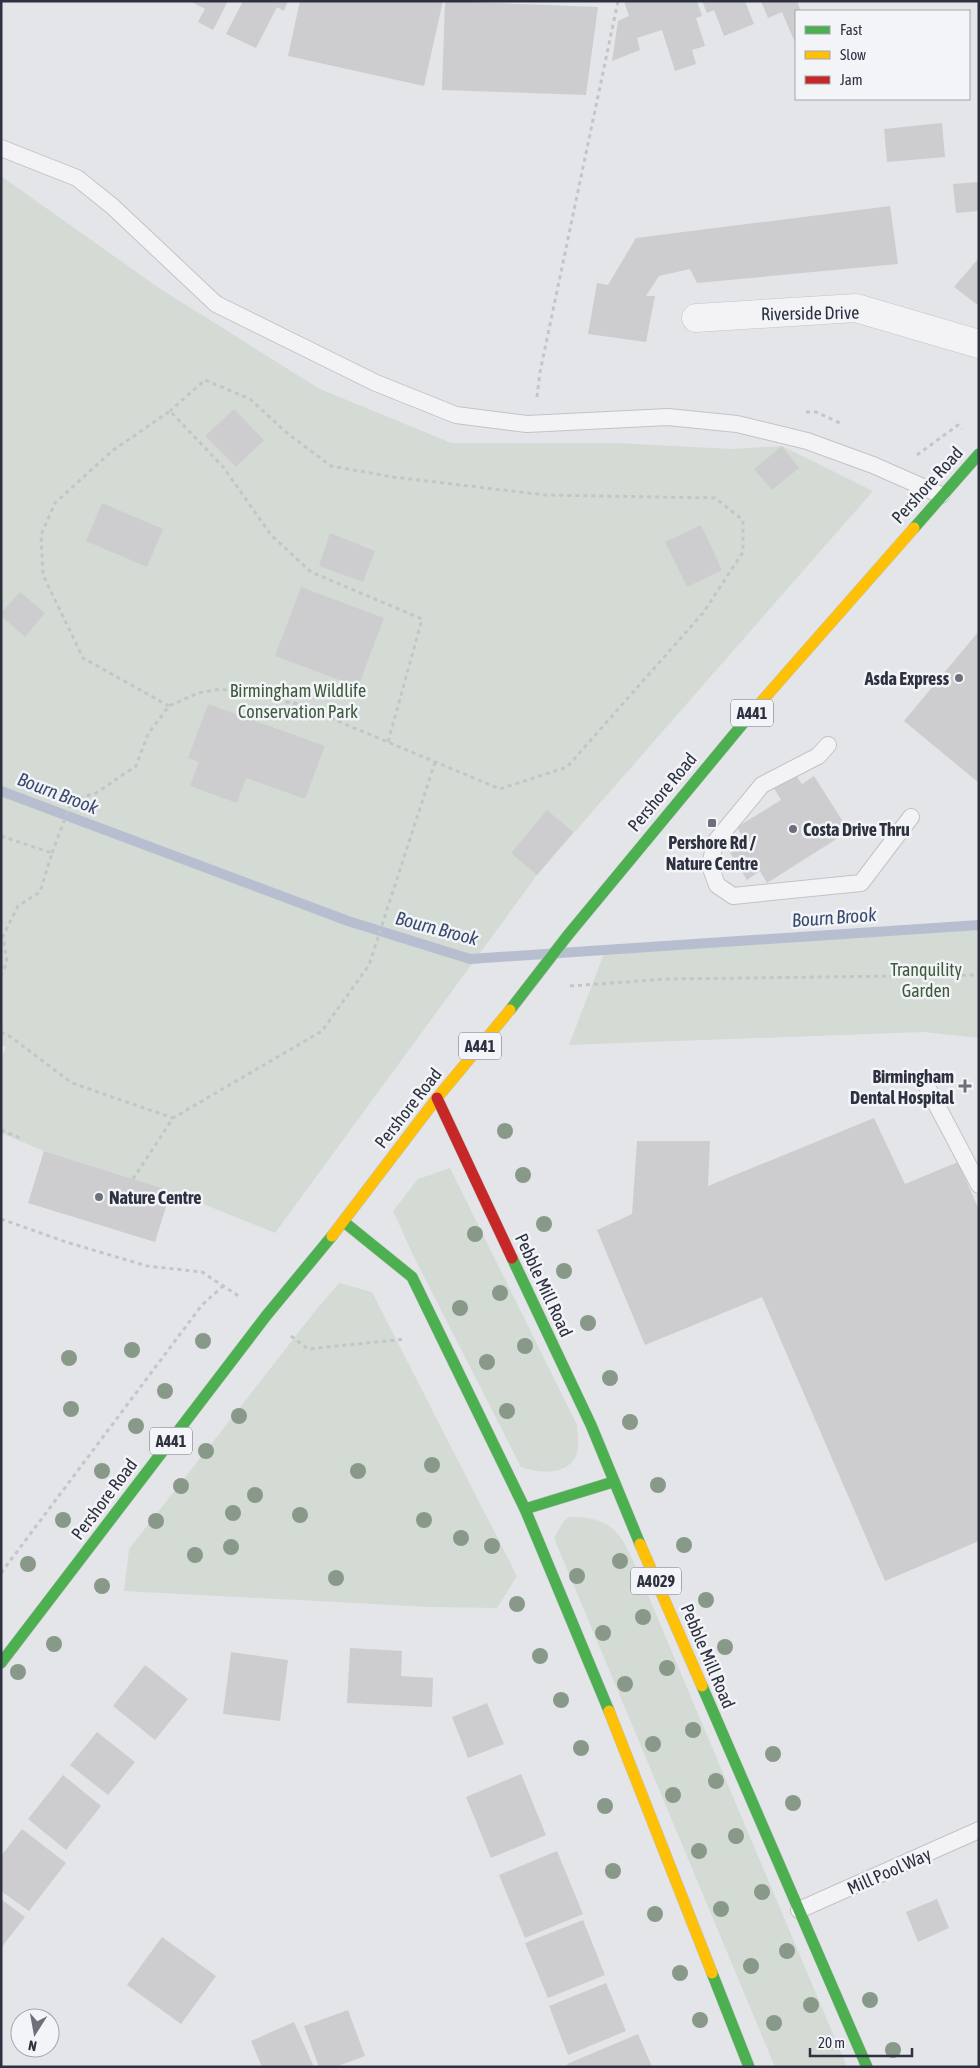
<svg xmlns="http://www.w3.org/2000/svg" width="980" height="2068" font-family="'Asap Condensed',sans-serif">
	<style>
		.green { fill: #d4dbd5 }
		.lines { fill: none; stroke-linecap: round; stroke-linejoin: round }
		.stream { stroke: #b6bed0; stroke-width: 10 }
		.building { fill: #cdcdd0 }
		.lane-casing { stroke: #c2c3c6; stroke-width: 18 }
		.street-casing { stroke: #c2c3c6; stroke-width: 29 }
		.fast-casing { stroke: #c1c2c5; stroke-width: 12 }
		.slow-casing { stroke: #c1c2c5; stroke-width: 12 }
		.jam-casing { stroke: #c1c2c5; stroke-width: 12 }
		.path { stroke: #c4c5c8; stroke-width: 3; stroke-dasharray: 4 4; stroke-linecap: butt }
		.lane { stroke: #f3f3f5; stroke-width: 16 }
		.street { stroke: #f3f3f5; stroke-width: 28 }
		.fast { stroke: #4caf50; stroke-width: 11 }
		.slow { stroke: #ffc107; stroke-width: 11 }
		.jam { stroke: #c62828; stroke-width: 11 }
		.tree { fill: #889989 }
		.poi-dot { fill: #6d707b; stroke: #f2f4f7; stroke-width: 2 }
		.labels { text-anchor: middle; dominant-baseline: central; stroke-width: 5; stroke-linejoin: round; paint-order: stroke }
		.shield { fill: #f2f4f7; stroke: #686c77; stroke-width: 1 }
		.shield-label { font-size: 16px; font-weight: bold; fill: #2d3140 }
		.street-label { font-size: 18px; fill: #2d3140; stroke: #f2f4f7 }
		.poi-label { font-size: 18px; font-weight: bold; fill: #2d3140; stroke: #f2f4f7; text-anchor: end }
		.park-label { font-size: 18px; fill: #3d5a3b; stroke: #f2f4f7 }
		.water-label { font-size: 19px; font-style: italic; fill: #3b4b6f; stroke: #f2f4f7 }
	</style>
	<rect width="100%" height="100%" fill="#e4e5e8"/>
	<!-- green -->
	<g class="green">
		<path d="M1,176L159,288L318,388L451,443H617L732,449L782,446L873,491L537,875L275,1233L171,1191L44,1151L1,1133V1059L6,1047L1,1045Z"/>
		<path d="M979,924V1038L923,1032L569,1045L606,948Z"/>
		<path d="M450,1168L577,1425C577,1432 579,1442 578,1449C573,1476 541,1474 521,1467L413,1255L393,1211L418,1179Z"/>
		<path d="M339,1283L372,1292L517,1576L497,1608L430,1607L124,1591L129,1549L316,1310Z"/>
		<path d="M569,1517C620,1516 624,1542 642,1581L847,2067H775L554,1538L563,1522Z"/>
	</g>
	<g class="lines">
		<!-- stream -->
		<path class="stream" d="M1,791L348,921L470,959L979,925"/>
	</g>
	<!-- building -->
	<g class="building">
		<path d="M190,1H228L213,30L198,22L205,9Z"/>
		<path d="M243,1H288L284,11L277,7L256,48L226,34Z"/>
		<path d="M300,1H443L424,86L288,56Z"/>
		<path d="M445,1L598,7L586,95L442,90Z"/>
		<path d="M624,1H697L702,16L696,18L705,46L692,50L696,64L675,71L662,30L637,38L640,50L612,61L618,21L629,16Z"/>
		<path d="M702,1H745L754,24L724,36L714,10L707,13Z"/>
		<path d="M761,1H797L801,11H796V45L782,12L768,18Z"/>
		<path d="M942,123L945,157L887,162L884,129Z"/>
		<path d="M979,182V211L956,213L953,184Z"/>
		<path d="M890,206L898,264L697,283L690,269L659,276L646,296H655L646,342L588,334L597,283L608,285L636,238Z"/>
		<path d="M979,258V306L954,287Z"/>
		<path d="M234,409L264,440L236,467L205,436Z"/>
		<path d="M782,446L799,468L772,490L754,469Z"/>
		<path d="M102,503L163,529L147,567L86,541Z"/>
		<path d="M701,525L722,570L687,587L665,542Z"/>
		<path d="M330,533L375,551L363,582L319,566Z"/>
		<path d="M301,587L384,618L358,687L275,656Z"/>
		<path d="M20,592L45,613L25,637L1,616V613Z"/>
		<path d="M979,631V783L904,721Z"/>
		<path d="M208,704L325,746L305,799L246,778L237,803L190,786L199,762L188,758Z"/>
		<path d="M795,774L802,784L814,776L849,831L767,883L760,871L747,880L730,853L746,843L737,827L781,800L774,788Z"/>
		<path d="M547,810L573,832L537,875L511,853Z"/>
		<path d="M874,1118L905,1184L958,1162L979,1210V1541L885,1581L762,1297L645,1345L597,1230L632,1214L637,1141H710L708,1186Z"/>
		<path d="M44,1151L171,1191L155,1242L28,1203Z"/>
		<path d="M350,1648L402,1651L401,1676L433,1678L432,1707L347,1703Z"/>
		<path d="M231,1652L288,1660L280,1721L223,1714Z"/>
		<path d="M145,1665L188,1699L155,1740L113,1706Z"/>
		<path d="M487,1703L504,1744L468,1758L452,1717Z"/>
		<path d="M97,1732L135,1762L108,1795L70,1765Z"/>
		<path d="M521,1774L546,1835L491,1858L466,1797Z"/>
		<path d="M63,1775L101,1806L66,1850L28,1819Z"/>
		<path d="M22,1829L66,1863L29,1911L1,1891V1856Z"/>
		<path d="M557,1851L583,1914L525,1938L499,1875Z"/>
		<path d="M1,1899L25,1917L1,1948Z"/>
		<path d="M937,1899L949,1928L918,1942L906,1912Z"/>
		<path d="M583,1920L605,1975L548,1998L525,1943Z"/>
		<path d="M162,1937L216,1976L181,2024L127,1985Z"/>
		<path d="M606,1983L626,2031L568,2055L549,2006Z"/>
		<path d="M348,2010L365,2056L335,2067H319L304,2026Z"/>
		<path d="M294,2022L314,2067H262L251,2041Z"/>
		<path d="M638,2034L652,2067H568L567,2064Z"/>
	</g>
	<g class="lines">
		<!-- lane casing -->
		<g class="lane-casing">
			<g id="lane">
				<path d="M1,148L77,178L112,206L216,304L376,383L456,415L527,424L668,417L737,424L807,441L873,465L941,495"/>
				<path d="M828,745L818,756L762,785L715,842L710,866L717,885L733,896L861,883L911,817"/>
				<path d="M924,1081L979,1185"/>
				<path d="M799,1910L979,1830"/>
			</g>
		</g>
		<!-- street casing -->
		<g class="street-casing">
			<path id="street" d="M696,318L856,308L979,344"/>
		</g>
		<!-- fast casing -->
		<g class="fast-casing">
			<g id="fast">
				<path d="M914,528L979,454"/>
				<path d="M510,1010L568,935L755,709"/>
				<path d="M344,1222L412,1277L525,1509L609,1711"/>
				<path d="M512,1258L591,1425L640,1544"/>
				<path d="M525,1509L613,1482"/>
				<path d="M1,1663L266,1316L332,1236"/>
				<path d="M702,1686L867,2067"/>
				<path d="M712,1973L749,2067"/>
			</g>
		</g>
		<!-- slow casing -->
		<g class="slow-casing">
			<g id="slow">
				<path d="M755,709L914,528"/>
				<path d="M332,1236L437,1098L510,1010"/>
				<path d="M640,1544L702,1686"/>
				<path d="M609,1711L712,1973"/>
			</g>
		</g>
		<!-- jam casing -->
		<g class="jam-casing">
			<path id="jam" d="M437,1098L512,1258"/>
		</g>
		<!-- path -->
		<g class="path">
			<path d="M537,397L540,372L618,1"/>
			<path d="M806,412H816L840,423"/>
			<path d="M917,455L958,425L962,429"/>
			<path d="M169,706L83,658L43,575L41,535L55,503L112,451L170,411L224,468L271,535L311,572L422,619L388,742"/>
			<path d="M1,836L52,853L40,892L18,906L3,936L7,963L1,974"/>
			<path d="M52,853L72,800L96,793L136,766L148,734L169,706L198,693L221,689L297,704L500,789L567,767L703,613L743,552V520L715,498L545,495L393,477L331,466L287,433L250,399L205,380L170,411"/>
			<path d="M570,986L666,979L979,975"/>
			<path d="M1,1032L11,1037L72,1083L173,1118"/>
			<path d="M1,1130L20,1138"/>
			<path d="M133,1179L173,1118L322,1031L369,965L435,762"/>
			<path d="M1,1219L66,1242L147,1266L202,1272L240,1297"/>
			<path d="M291,1336L308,1349L406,1339"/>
			<path d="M1,1573L202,1305L224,1285"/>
		</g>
		<!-- lane -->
		<use href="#lane" class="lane"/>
		<!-- street -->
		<use href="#street" class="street"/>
		<!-- fast -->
		<use href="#fast" class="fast"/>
		<!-- slow -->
		<use href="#slow" class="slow"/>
		<!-- jam -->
		<use href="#jam" class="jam"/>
	</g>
	<!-- trees -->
	<g class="tree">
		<circle cx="505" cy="1131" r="8"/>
		<circle cx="523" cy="1175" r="8"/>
		<circle cx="544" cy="1224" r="8"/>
		<circle cx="475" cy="1234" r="8"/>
		<circle cx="564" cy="1271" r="8"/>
		<circle cx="500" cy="1293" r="8"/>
		<circle cx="460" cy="1308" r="8"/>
		<circle cx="588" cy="1323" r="8"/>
		<circle cx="203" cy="1341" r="8"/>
		<circle cx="525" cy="1346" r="8"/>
		<circle cx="132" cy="1350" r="8"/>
		<circle cx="69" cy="1358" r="8"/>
		<circle cx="487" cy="1362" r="8"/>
		<circle cx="610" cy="1378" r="8"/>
		<circle cx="165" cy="1391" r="8"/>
		<circle cx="71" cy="1409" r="8"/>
		<circle cx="507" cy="1411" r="8"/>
		<circle cx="239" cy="1416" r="8"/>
		<circle cx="630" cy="1422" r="8"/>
		<circle cx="136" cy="1426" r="8"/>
		<circle cx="206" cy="1451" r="8"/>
		<circle cx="432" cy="1465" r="8"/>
		<circle cx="102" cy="1471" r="8"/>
		<circle cx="358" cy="1471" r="8"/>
		<circle cx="658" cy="1485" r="8"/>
		<circle cx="181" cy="1486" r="8"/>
		<circle cx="255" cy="1495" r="8"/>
		<circle cx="233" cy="1513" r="8"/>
		<circle cx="300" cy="1515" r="8"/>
		<circle cx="63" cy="1520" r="8"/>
		<circle cx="424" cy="1520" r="8"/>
		<circle cx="156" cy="1521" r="8"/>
		<circle cx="461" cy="1538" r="8"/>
		<circle cx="684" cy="1545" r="8"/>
		<circle cx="492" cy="1546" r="8"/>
		<circle cx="231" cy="1547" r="8"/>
		<circle cx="195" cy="1555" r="8"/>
		<circle cx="620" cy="1561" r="8"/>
		<circle cx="28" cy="1564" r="8"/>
		<circle cx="577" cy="1576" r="8"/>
		<circle cx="336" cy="1578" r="8"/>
		<circle cx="102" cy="1586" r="8"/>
		<circle cx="706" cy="1600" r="8"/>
		<circle cx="517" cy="1604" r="8"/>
		<circle cx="643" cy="1617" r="8"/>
		<circle cx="603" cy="1633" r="8"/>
		<circle cx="54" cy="1644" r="8"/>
		<circle cx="725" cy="1647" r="8"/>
		<circle cx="540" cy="1656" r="8"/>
		<circle cx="667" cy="1668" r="8"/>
		<circle cx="18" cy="1672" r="8"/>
		<circle cx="625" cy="1684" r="8"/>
		<circle cx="561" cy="1700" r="8"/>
		<circle cx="693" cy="1730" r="8"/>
		<circle cx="653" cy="1744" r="8"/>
		<circle cx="581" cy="1748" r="8"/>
		<circle cx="773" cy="1754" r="8"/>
		<circle cx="716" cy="1781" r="8"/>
		<circle cx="673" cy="1795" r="8"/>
		<circle cx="793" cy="1803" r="8"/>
		<circle cx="605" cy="1806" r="8"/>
		<circle cx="736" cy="1836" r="8"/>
		<circle cx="699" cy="1851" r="8"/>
		<circle cx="613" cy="1871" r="8"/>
		<circle cx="762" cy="1892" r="8"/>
		<circle cx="721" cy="1909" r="8"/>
		<circle cx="655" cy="1914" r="8"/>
		<circle cx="787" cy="1951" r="8"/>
		<circle cx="751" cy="1966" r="8"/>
		<circle cx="680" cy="1973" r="8"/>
		<circle cx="870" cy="2000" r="8"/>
		<circle cx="811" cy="2005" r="8"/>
		<circle cx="700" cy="2020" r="8"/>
		<circle cx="774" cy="2023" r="8"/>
		<circle cx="893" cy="2050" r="8"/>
	</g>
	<!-- markers -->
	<g class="poi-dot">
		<circle cx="959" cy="678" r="5"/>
		<rect x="707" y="818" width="10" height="10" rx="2.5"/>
		<circle cx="793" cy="829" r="5"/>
		<path d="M962.5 1078.5h5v5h5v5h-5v5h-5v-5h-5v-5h5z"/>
		<circle cx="99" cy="1197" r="5"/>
	</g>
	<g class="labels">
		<!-- shield labels -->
		<g class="shield">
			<rect x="731" y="699.5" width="42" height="27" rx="4"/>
			<rect x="459" y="1032.5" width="42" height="27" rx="4"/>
			<rect x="150" y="1427.5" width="42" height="27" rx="4"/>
			<rect x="631" y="1567.5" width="50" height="27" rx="4"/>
		</g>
		<g class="shield-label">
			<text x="752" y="713">A441</text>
			<text x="480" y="1046">A441</text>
			<text x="171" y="1441">A441</text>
			<text x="656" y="1581">A4029</text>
		</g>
		<!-- street labels -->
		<g class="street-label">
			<text transform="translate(810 313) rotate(-1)">Riverside Drive</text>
			<text transform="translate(927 485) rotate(-48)">Pershore Road</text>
			<text transform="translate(662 792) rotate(-50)">Pershore Road</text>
			<text transform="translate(408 1108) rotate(-52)">Pershore Road</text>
			<text transform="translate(544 1285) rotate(65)">Pebble Mill Road</text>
			<text transform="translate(104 1499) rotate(-53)">Pershore Road</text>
			<text transform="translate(708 1656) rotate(67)">Pebble Mill Road</text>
			<text transform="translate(889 1871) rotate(-24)">Mill Pool Way</text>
		</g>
		<!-- poi labels -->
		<g class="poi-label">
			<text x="949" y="678">Asda Express</text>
			<text x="803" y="829" text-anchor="start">Costa Drive Thru</text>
			<text x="712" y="842" text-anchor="middle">Pershore Rd /<tspan x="712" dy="21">Nature Centre</tspan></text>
			<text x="954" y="1076">Birmingham<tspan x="954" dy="21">Dental Hospital</tspan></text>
			<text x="109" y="1197" text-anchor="start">Nature Centre</text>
		</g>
		<!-- park labels -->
		<g class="park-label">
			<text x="298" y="690">Birmingham Wildlife<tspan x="298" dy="21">Conservation Park</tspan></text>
			<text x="926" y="969">Tranquility<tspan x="926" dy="21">Garden</tspan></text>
		</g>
		<!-- water labels -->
		<g class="water-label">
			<text transform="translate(58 793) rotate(21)">Bourn Brook</text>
			<text transform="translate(834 917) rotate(-4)">Bourn Brook</text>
			<text transform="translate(437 928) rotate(15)">Bourn Brook</text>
		</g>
	</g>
	<!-- border -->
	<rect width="980" height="2068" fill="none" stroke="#2d3140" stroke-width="5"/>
	<!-- legend -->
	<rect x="795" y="10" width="175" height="90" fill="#f2f4f7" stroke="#a3a6ae"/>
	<rect x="805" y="26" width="25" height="8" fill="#4caf50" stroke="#a3a6ae"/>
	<text x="840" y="35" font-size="15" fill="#2d3140">Fast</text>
	<rect x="805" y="51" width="25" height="8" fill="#ffc107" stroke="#a3a6ae"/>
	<text x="840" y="60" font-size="15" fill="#2d3140">Slow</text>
	<rect x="805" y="76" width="25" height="8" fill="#c62828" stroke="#a3a6ae"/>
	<text x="840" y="85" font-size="15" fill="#2d3140">Jam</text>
	<!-- north arrow -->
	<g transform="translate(35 2033) rotate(191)"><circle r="24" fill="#f2f4f7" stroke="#a3a6ae"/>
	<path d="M0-4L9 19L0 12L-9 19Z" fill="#6d707b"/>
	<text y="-8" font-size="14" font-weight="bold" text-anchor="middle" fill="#2d3140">N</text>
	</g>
	<!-- scale -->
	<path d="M810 2048v8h102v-8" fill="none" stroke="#2d3140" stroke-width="2.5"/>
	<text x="818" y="2048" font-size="15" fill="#2d3140" stroke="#f2f4f7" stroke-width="4" paint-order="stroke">20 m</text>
</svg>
